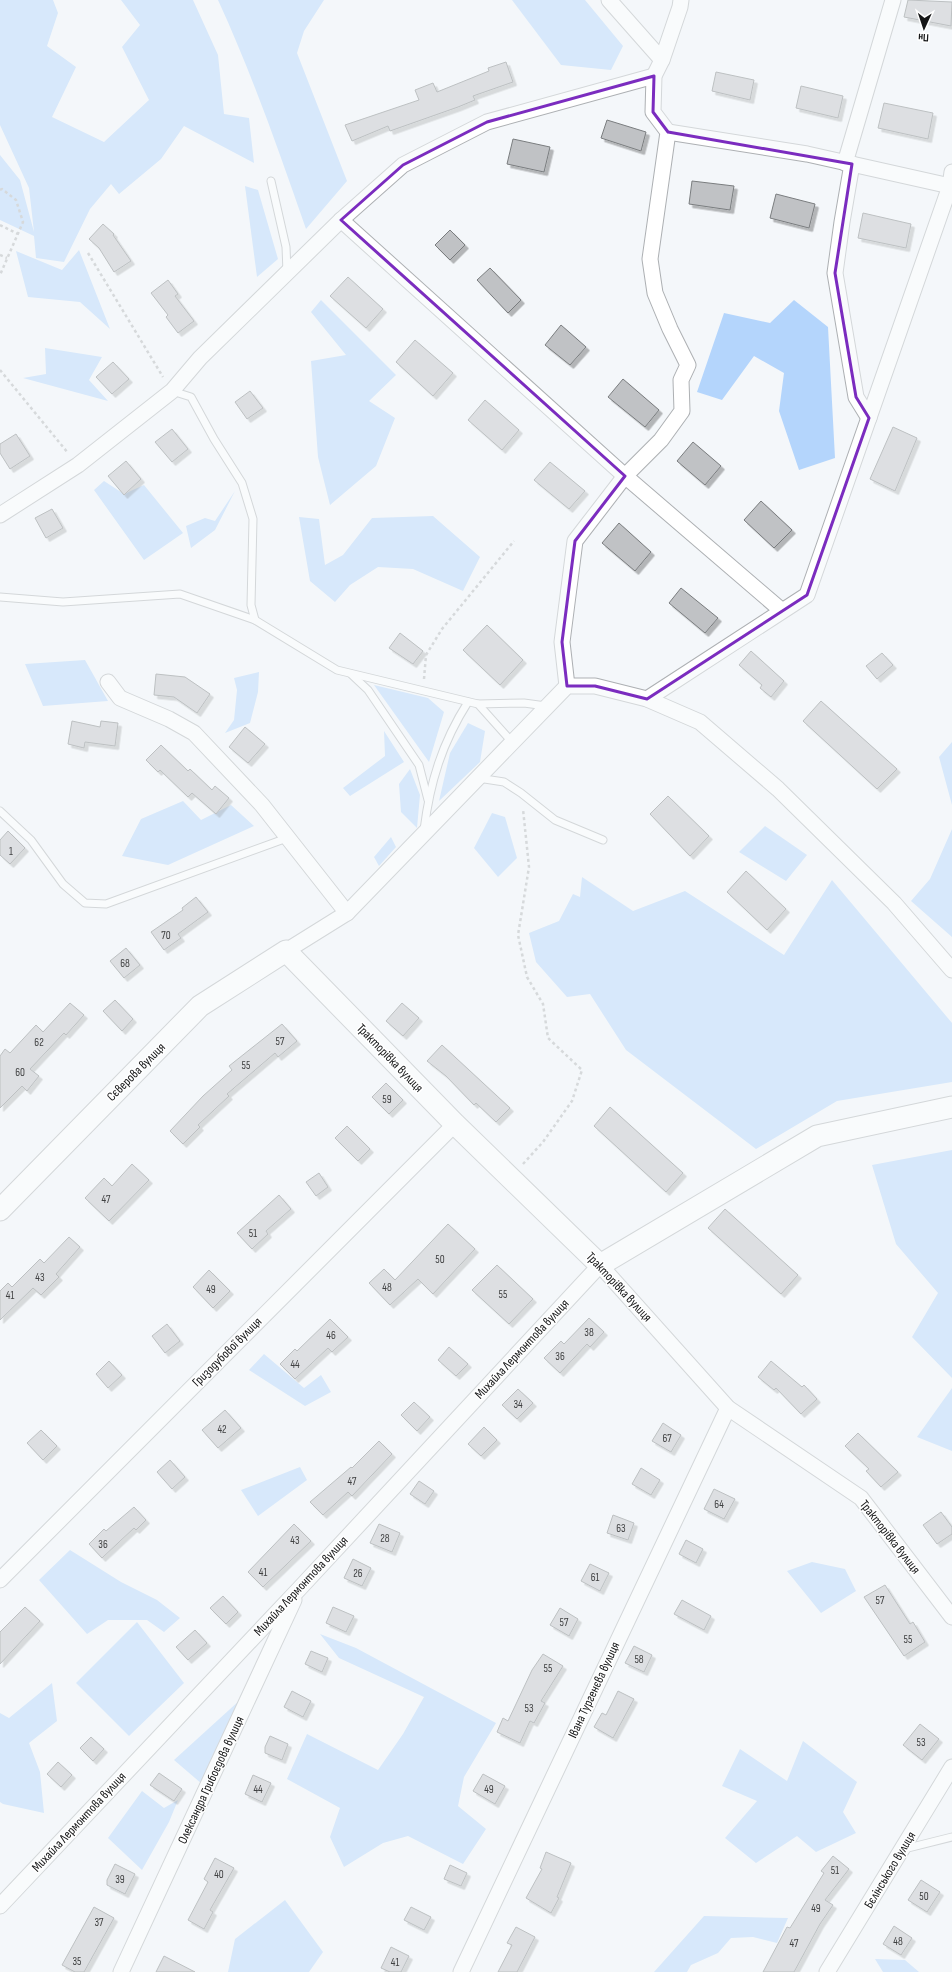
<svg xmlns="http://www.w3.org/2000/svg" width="952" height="1972" font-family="'Sofia Sans Condensed',sans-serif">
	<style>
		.green { fill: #b4d5fc }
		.building { fill: #c0c2c5; stroke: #7a7d7f; filter: url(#shadow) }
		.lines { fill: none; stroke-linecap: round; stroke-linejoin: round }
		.service-casing { stroke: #adb0b3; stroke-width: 9 }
		.minor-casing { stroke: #adb0b3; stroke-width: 17 }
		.secondary-casing { stroke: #adb0b3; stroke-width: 23 }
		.path { stroke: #b1b3b6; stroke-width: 2.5; stroke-dasharray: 3 3; stroke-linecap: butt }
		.service { stroke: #fff; stroke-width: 7 }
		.minor { stroke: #fff; stroke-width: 15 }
		.secondary { stroke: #fff; stroke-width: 21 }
		.marked { fill: none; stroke: #7b2cbf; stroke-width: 3; stroke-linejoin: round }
		.labels { text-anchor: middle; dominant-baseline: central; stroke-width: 3; stroke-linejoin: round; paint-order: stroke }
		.number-label { font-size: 11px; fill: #404142 }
		.street-label { font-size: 13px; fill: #151617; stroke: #fff }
	</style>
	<defs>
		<filter id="shadow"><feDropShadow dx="3.5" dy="3.5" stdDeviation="0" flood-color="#0004"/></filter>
	</defs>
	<rect width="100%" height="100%" fill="#f4f7fa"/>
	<!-- green -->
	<g class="green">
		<path d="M0,0H53L58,13L47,46L76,67L52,117L104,142L149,100L122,47L140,25L121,0H193L218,55L224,114L249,118L254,163L184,126L161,159L119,194L111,184L90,209L64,262L36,258L34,236L0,220V155L20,180L34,232L29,188L0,125Z"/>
		<path d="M218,0H324L304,31L297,53L347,181L306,229C279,151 252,74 218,0Z"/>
		<path d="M512,0H585L623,46L611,70L561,65Z"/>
		<path d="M245,186L258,190L278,259L257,277Z"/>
		<path d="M79,250L110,329L80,302L28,297L16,251L62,270Z"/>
		<path d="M321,300L396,375L369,401L395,418L376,466L330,505L318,457L311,361L346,355L311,312Z"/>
		<path d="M794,300L828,327L835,458L799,470L779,411L784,373L754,356L722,400L697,392L724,313L770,323Z"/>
		<path d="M45,348L102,357L89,380L108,401L23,378L46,374Z"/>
		<path d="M104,481L124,494L144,485L183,533L144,560L94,490Z"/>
		<path d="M235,491L215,530L191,548L186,526L205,518L215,521Z"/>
		<path d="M433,516L480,557L463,591L413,569L378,567L350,585L335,602L310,581L299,517L319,519L325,565L343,555L372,518Z"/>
		<path d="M85,660L108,701L43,706L25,664Z"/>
		<path d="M259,672L258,692L250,723L225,733L234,720L237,690L234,678Z"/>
		<path d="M374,685L428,698L444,712L429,762Z"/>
		<path d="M468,723L485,731L480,762L439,801L450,753Z"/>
		<path d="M384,731L404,762L350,796L343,788L385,756Z"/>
		<path d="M952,742V805L939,757Z"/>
		<path d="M410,769L420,795L417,828L401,812L399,784Z"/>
		<path d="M183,801L201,820L231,805L254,826L168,865L122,856L141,819Z"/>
		<path d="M492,813L505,817L517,858L498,877L474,848Z"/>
		<path d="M765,826L807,855L786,881L739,852Z"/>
		<path d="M952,829V937L911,901L930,879Z"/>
		<path d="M391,837L396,847L379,866L374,857Z"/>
		<path d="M582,877L633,911L685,891L784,955L832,880L952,1023V1082L837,1101L756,1149L626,1050L590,994L567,997L536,962L529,933L559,921L573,894L580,897Z"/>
		<path d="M952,1150V1378L912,1337L938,1293L896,1244L872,1165Z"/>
		<path d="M264,1354L304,1388L321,1375L331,1392L305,1406L249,1370Z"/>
		<path d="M952,1388V1451L917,1437Z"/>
		<path d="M300,1467L307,1480L258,1516L241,1490Z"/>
		<path d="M70,1550L121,1582L157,1600L180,1618L164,1632L147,1620H108L87,1634L39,1580Z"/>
		<path d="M812,1562L845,1569L856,1591L821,1613L787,1571Z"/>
		<path d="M137,1622L184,1683L129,1736L76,1683Z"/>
		<path d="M320,1634L356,1648L496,1723L464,1777L458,1806L486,1829L463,1864L408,1836L383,1843L344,1867L330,1837L340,1808L287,1779L307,1734L378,1770L403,1734L424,1697L339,1658Z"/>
		<path d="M52,1683L57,1721L29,1743L40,1772L44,1813L3,1804L0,1802V1713L9,1718Z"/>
		<path d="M240,1700L202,1784L174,1760Z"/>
		<path d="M803,1741L857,1782L843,1812L856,1833L816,1852L797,1836L756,1863L725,1838L757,1801L722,1786L740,1749L787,1781Z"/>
		<path d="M142,1791L164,1808L178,1800L169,1822L142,1870L108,1838Z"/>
		<path d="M285,1900L323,1952L309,1972H228L235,1939Z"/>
		<path d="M704,1916L788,1918L777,1943L753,1937L731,1938L718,1953L691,1965L687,1972H654Z"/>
		<path d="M875,1959L905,1960L919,1972H883Z"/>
	</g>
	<!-- building -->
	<g class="building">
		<path d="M908,0L952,2L951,26L904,17Z"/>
		<path d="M506,62L513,82L473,96L475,100L458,107L390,131L388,126L352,141L345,125L419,100L415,90L433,83L437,92L489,71L488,68Z"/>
		<path d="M716,72L754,80L750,100L712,91Z"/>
		<path d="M801,86L843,96L838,118L796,108Z"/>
		<path d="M884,103L933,113L928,139L878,128Z"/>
		<path d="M607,120L646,132L641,151L601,138Z"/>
		<path d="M513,139L550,147L544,172L507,164Z"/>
		<path d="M692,181L734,186L730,210L689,204Z"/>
		<path d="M776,194L815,204L809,228L770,218Z"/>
		<path d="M863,213L911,224L906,248L858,238Z"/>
		<path d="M103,224L114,234L113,235L131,261L114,272L99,248L89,239Z"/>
		<path d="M450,230L465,245L450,260L435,245Z"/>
		<path d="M490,268L521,300L508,313L477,280Z"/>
		<path d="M348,277L383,309L366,328L330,296Z"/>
		<path d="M168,280L178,294L175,296L194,321L178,333L166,317L168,315L151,293Z"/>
		<path d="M561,325L586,347L570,365L545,345Z"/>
		<path d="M415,340L453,373L433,396L396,362Z"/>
		<path d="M113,362L129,379L112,394L96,377Z"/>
		<path d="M623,379L659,410L645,427L608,397Z"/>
		<path d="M250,391L263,408L247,419L235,402Z"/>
		<path d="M485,400L519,430L502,450L468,420Z"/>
		<path d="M893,427L917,438L895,491L870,479Z"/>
		<path d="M172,429L188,449L172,462L155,442Z"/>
		<path d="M16,434L30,456L10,469L0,453V444Z"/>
		<path d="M693,442L721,466L705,485L677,461Z"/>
		<path d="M126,461L141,479L124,495L108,476Z"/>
		<path d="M550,462L585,491L569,509L534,480Z"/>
		<path d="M761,501L792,530L774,548L744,520Z"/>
		<path d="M52,509L63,528L46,538L35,518Z"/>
		<path d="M619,523L651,552L635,571L602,543Z"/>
		<path d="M681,588L718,618L705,633L669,603Z"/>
		<path d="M487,625L523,660L500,685L463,650Z"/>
		<path d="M400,633L423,651L413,664L389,648Z"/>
		<path d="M751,651L784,681L771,697L760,688L762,685L739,665Z"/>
		<path d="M882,653L893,665L877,679L866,666Z"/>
		<path d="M156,674L185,677L210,694L197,713L174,697L154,695Z"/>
		<path d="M821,701L897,769L877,789L803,721Z"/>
		<path d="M72,721L100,727L101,721L118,723L115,746L85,742L84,748L68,744Z"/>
		<path d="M245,727L265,744L248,763L229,747Z"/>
		<path d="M161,745L188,771L190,769L212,790L215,786L229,798L216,814L192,793L188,797L160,770L158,772L146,760Z"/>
		<path d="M668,796L709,836L690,856L650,814Z"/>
		<path d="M8,831L25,848L10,864L0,855V840Z"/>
		<path d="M746,871L786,909L767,930L727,892Z"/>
		<path d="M196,897L208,912L178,934L181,938L164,950L151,932L183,910L182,908Z"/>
		<path d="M126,948L140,965L124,978L110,961Z"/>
		<path d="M115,1000L133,1019L122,1031L103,1011Z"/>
		<path d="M70,1003L84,1015L66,1035L64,1033L30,1069L39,1076L27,1091L22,1086L0,1108V1056L5,1049L10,1053L36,1025L43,1032Z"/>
		<path d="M402,1003L419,1018L403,1036L386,1021Z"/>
		<path d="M282,1024L297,1041L278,1057L275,1053L227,1094L229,1096L198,1125L200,1127L183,1144L170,1131L203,1096L232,1070L229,1066Z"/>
		<path d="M442,1045L510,1108L496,1122L476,1103L474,1105L446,1076L427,1061Z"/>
		<path d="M386,1083L403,1100L389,1114L372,1097Z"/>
		<path d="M610,1107L683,1173L666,1192L594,1126Z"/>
		<path d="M347,1126L370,1149L358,1161L335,1138Z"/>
		<path d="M132,1164L149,1180L109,1221L85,1198L104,1178L112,1186Z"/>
		<path d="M319,1173L328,1187L316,1196L306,1182Z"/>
		<path d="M279,1195L291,1209L266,1231L268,1234L252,1249L237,1233Z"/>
		<path d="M725,1209L798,1275L781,1294L708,1228Z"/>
		<path d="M448,1224L475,1249L433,1294L418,1279L390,1305L369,1283L384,1269L395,1280Z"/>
		<path d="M69,1237L80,1247L56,1274L59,1277L41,1295L33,1288L0,1320V1291L8,1283L12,1287L40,1259L44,1263Z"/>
		<path d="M497,1265L533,1299L509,1324L472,1290Z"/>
		<path d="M209,1270L230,1291L213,1308L193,1287Z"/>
		<path d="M589,1318L604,1332L590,1347L587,1344L560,1373L544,1358L561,1341L564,1344Z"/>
		<path d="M330,1319L348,1337L332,1352L328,1348L295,1379L280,1364L295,1349L297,1351Z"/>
		<path d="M167,1324L180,1341L165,1353L152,1336Z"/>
		<path d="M449,1347L468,1364L456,1376L438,1360Z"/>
		<path d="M109,1361L122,1375L108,1388L96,1374Z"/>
		<path d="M771,1361L802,1387L804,1385L817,1399L801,1414L776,1388L774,1390L758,1377Z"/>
		<path d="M518,1389L533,1403L517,1419L502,1405Z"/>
		<path d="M414,1402L430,1417L417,1431L401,1415Z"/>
		<path d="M225,1410L241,1428L218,1448L202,1430Z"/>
		<path d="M663,1423L681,1435L671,1452L652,1441Z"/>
		<path d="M484,1427L497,1440L481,1456L468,1444Z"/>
		<path d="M41,1430L57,1446L43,1460L27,1443Z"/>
		<path d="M858,1433L898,1472L881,1487L866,1471L869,1469L845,1446Z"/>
		<path d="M379,1441L392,1454L352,1496L348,1492L323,1515L310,1502L351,1467L352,1468Z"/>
		<path d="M170,1460L185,1477L172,1489L157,1472Z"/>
		<path d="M641,1468L660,1480L651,1495L632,1484Z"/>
		<path d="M419,1481L434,1491L425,1504L410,1494Z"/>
		<path d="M714,1489L735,1499L724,1519L704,1509Z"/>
		<path d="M134,1507L146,1520L136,1530L134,1528L102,1558L89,1544L104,1529L106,1531Z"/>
		<path d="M941,1512L952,1527V1534L937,1544L923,1525Z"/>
		<path d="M613,1515L634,1523L628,1540L607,1533Z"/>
		<path d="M294,1524L311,1541L263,1587L248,1572Z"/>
		<path d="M379,1524L400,1533L392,1552L370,1543Z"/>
		<path d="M686,1540L703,1549L696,1563L679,1554Z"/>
		<path d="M353,1559L371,1568L362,1586L344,1578Z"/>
		<path d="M590,1564L609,1573L600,1591L581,1581Z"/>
		<path d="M885,1585L910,1624L913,1622L925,1642L904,1656L864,1597Z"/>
		<path d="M223,1596L238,1612L226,1624L210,1608Z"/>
		<path d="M682,1600L711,1616L704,1630L674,1614Z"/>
		<path d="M25,1607L40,1621L0,1664V1632Z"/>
		<path d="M333,1607L354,1616L346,1632L326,1623Z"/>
		<path d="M560,1608L578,1619L569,1636L550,1625Z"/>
		<path d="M195,1630L207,1643L188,1660L176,1647Z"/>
		<path d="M634,1646L652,1655L644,1672L625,1663Z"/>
		<path d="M311,1651L328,1658L322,1672L305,1664Z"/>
		<path d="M543,1654L563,1666L541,1701L545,1703L534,1723L530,1721L520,1743L497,1732L503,1718L508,1721L532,1670Z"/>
		<path d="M292,1691L311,1701L303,1717L284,1707Z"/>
		<path d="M618,1691L634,1699L613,1738L594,1727L602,1713L606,1715Z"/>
		<path d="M920,1724L939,1739L922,1760L903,1745Z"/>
		<path d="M270,1736L288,1744L282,1760L265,1753V1747Z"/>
		<path d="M91,1737L104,1749L93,1761L80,1748Z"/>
		<path d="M58,1762L72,1775L61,1787L47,1774Z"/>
		<path d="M159,1773L182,1789L174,1801L150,1785Z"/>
		<path d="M483,1774L505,1786L495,1804L473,1791Z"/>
		<path d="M253,1775L271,1783L262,1802L245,1794Z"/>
		<path d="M546,1852L571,1863L557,1897L559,1898L551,1913L526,1898L542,1869L540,1868Z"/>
		<path d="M833,1856L849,1869L825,1900L833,1905L820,1924L794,1972H763L787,1927L790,1928L824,1873L821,1871Z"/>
		<path d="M215,1858L234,1868L210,1910L213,1912L204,1929L188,1920L208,1882L204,1879Z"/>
		<path d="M115,1864L135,1874L125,1894L107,1885V1880Z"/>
		<path d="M450,1865L467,1873L461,1886L444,1879Z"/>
		<path d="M921,1880L940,1892L927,1912L908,1900Z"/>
		<path d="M94,1907L114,1918L84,1972H75L62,1965Z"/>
		<path d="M411,1907L431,1917L424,1930L404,1920Z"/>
		<path d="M894,1926L912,1938L901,1955L883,1944Z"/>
		<path d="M516,1927L535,1937L517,1972H498L512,1945L507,1943Z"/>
		<path d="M391,1947L409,1956L401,1972H390L381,1968Z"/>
		<path d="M164,1956L195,1972H156Z"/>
	</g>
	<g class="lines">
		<!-- service casing -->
		<g class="service-casing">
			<g id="service">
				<path d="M271,181L286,247L287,272"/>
				<path d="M172,391L191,397L214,439L242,483L253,519L251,605L255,620"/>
				<path d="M0,597L63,602L180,594L255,620L337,670L478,704L512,742"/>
				<path d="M351,674L368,690L419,765L428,800"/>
				<path d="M478,704L524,703L546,706"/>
				<path d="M478,778L504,782L521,793L555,820L603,840"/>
				<path d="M0,811L31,840L63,884L85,903L106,904L287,838"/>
				<path d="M424,830C430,782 442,743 468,702"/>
				<path d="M904,1849L952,1837"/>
			</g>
		</g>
		<!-- minor casing -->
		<g class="minor-casing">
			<g id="minor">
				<path d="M609,0L662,60"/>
				<path d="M668,132L807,154L950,186"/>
				<path d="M845,163L893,0"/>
				<path d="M852,164L842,222L835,273L856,397L869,418"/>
				<path d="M341,220L625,476L781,610"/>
				<path d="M0,515L78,465L172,391L200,358L341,220L403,165L487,122L654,76"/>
				<path d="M108,682L120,698L169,719L194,733L262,805L347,913"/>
				<path d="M567,686L562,642L575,541L625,476L661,440L682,411L681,380L688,365L670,329L655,293L650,259L668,132L653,112L654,76L662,60L680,7L681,0"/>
				<path d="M647,699L807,595L950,186L952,172"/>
				<path d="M286,951L347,913L567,686H595L647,699L700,722L778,789L894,903L952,970"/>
				<path d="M0,1580L455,1124"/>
				<path d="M0,1906L300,1588L600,1265L728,1408L861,1498L952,1617"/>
				<path d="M121,1972L294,1600"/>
				<path d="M461,1972L728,1408"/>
				<path d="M827,1972L952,1767"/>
			</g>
		</g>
		<!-- secondary casing -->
		<g class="secondary-casing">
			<path id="secondary" d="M0,1210L200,1006L286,951L455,1124L600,1265L817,1136L952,1107"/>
		</g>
		<!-- path -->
		<g class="path">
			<path d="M0,190L2,189L16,200L23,222L0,275"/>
			<path d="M0,225L18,234"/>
			<path d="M88,253L163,377"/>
			<path d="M0,255L7,258"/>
			<path d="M0,370L68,453"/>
			<path d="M424,679L426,655L442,629L514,541"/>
			<path d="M523,1164L543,1142L572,1101L582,1070L548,1038L543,1004L527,977L518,935L529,867L523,809"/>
		</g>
		<!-- service -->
		<use href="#service" class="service"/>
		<!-- minor -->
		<use href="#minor" class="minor"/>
		<!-- secondary -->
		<use href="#secondary" class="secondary"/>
	</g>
	<!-- marked area -->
	<path d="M0 0H952V1972H0ZM654,76L653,112L668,132L852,164L835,273L856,397L869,418L807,595L647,699L595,686H567L562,642L575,541L625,476L341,220L403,165L487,122Z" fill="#f4f7fa" fill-opacity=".55" fill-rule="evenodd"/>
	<path class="marked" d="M654,76L653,112L668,132L852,164L835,273L856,397L869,418L807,595L647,699L595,686H567L562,642L575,541L625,476L341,220L403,165L487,122Z"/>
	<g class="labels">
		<!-- number labels -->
		<g class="number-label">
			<text x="11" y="851">1</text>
			<text x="166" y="935">70</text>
			<text x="125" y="963">68</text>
			<text x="280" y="1041">57</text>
			<text x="39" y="1042">62</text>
			<text x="246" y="1065">55</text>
			<text x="20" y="1072">60</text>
			<text x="387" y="1099">59</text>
			<text x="106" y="1199">47</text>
			<text x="253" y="1233">51</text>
			<text x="440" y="1259">50</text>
			<text x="40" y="1277">43</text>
			<text x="387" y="1287">48</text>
			<text x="211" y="1289">49</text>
			<text x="503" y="1294">55</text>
			<text x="10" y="1295">41</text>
			<text x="589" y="1332">38</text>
			<text x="331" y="1335">46</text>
			<text x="560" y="1356">36</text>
			<text x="295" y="1364">44</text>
			<text x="518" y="1404">34</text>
			<text x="222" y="1429">42</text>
			<text x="667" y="1438">67</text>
			<text x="352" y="1481">47</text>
			<text x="719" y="1504">64</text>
			<text x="621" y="1528">63</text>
			<text x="385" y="1538">28</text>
			<text x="295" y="1540">43</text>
			<text x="103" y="1544">36</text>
			<text x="263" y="1572">41</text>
			<text x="358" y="1573">26</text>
			<text x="595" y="1577">61</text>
			<text x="880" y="1600">57</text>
			<text x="564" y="1622">57</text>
			<text x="908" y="1639">55</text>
			<text x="639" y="1659">58</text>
			<text x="548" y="1668">55</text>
			<text x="529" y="1708">53</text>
			<text x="921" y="1742">53</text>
			<text x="258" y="1789">44</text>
			<text x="489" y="1789">49</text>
			<text x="835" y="1870">51</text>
			<text x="219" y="1874">40</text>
			<text x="120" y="1879">39</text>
			<text x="924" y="1896">50</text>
			<text x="816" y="1908">49</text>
			<text x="99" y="1922">37</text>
			<text x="898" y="1941">48</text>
			<text x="794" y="1943">47</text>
			<text x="77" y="1961">35</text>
			<text x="395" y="1962">41</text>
		</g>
		<!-- street labels -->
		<g class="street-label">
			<text transform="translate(390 1058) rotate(46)">Тракторівка вулиця</text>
			<text transform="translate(136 1072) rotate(-45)">Сєверова вулиця</text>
			<text transform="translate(619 1287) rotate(47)">Тракторівка вулиця</text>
			<text transform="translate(522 1349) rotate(-47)">Михайла Лермонтова вулиця</text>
			<text transform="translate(227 1352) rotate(-45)">Гризодубової вулиця</text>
			<text transform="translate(890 1537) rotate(52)">Тракторівка вулиця</text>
			<text transform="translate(301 1586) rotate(-47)">Михайла Лермонтова вулиця</text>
			<text transform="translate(594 1690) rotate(-65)">Івана Тургенєва вулиця</text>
			<text transform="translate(211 1780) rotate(-65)">Олександра Грибоєдова вулиця</text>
			<text transform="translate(79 1822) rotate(-47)">Михайла Лермонтова вулиця</text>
			<text transform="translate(890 1870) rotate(-59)">Бєлінського вулиця</text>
		</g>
	</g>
	<!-- north arrow -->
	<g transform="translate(924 28) rotate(183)" stroke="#ffffff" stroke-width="3" paint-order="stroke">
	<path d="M0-3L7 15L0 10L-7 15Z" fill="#151617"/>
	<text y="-6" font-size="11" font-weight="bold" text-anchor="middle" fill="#151617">Пн</text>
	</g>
</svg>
